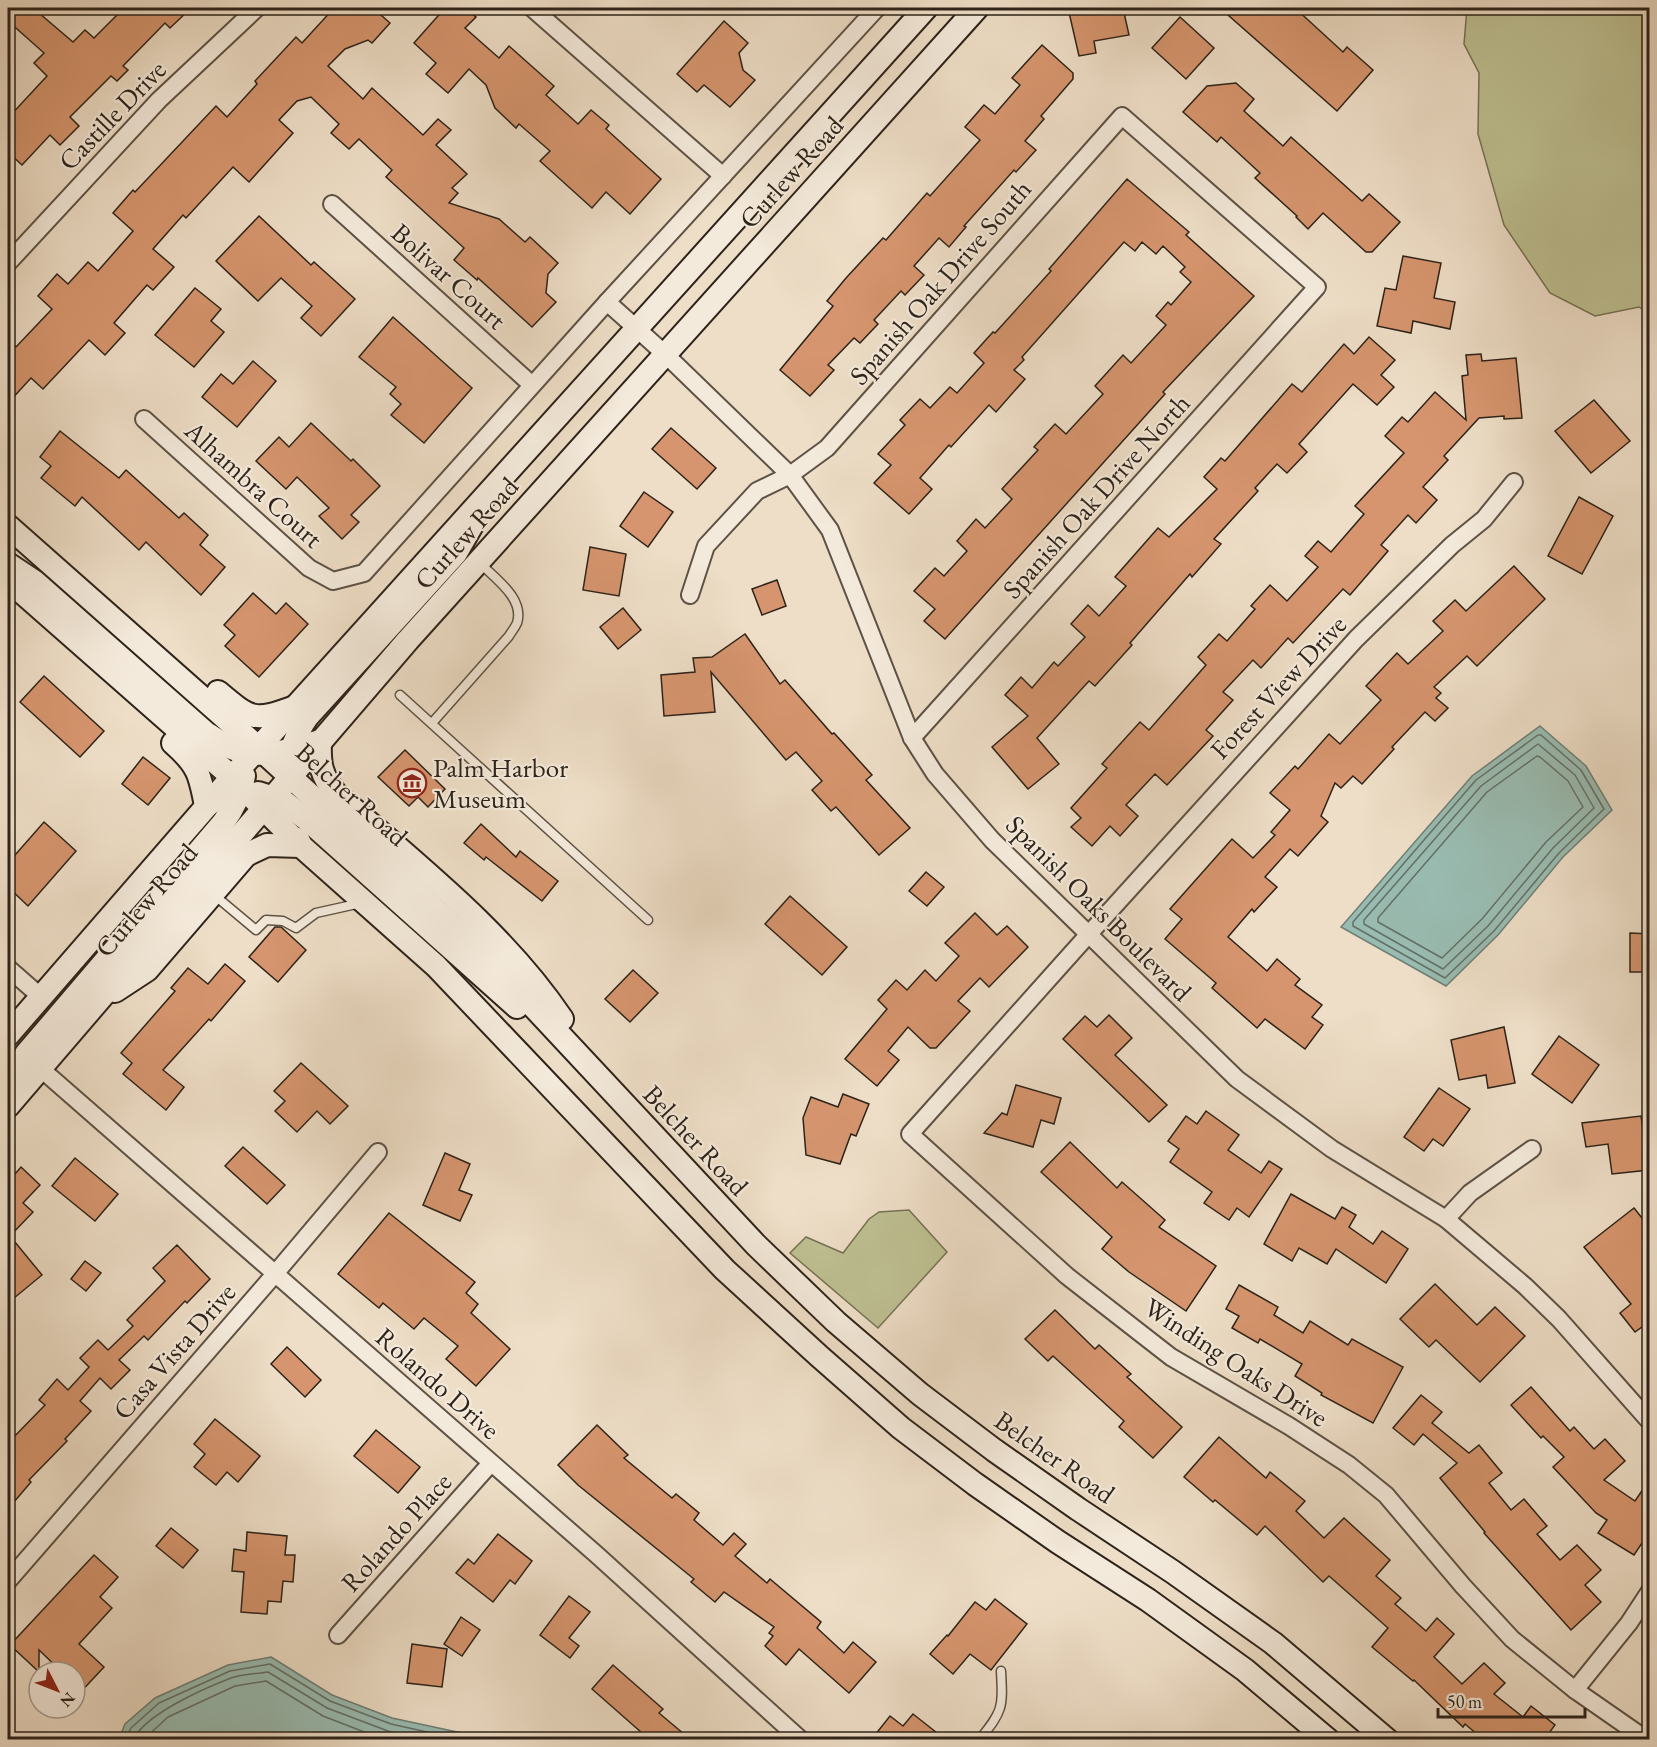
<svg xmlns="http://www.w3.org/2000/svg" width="1657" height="1747" font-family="'EB Garamond',serif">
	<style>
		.green { fill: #bec092; stroke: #767256; stroke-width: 1.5 }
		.water { fill: #99bcb2; stroke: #6e7f75; stroke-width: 1.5 }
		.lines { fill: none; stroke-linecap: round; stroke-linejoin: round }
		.shore { stroke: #637066; stroke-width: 1.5 }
		.building { fill: #d6956e; stroke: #2d231a; stroke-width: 1.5 }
		.lane-casing { stroke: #5d5245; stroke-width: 11 }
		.street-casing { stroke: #5d5245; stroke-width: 20 }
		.secondary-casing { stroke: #2d231a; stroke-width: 26 }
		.lane { stroke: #f4eadb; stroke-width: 8 }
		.street { stroke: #f4eadb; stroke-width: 16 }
		.secondary { stroke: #f4eadb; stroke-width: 22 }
		.labels { text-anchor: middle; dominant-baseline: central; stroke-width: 4.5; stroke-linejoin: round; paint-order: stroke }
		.street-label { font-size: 27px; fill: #2d231a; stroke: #f4eadb }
		.poi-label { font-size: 27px; fill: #2d231a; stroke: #f4eadb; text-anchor: start }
	</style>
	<rect width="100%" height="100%" fill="#eedec7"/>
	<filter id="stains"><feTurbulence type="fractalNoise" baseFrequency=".00333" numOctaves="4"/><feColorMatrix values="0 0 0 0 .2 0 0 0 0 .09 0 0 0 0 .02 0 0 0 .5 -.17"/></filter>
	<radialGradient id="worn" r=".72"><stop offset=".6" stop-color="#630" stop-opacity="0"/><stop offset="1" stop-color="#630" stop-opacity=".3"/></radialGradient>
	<!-- green -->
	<g class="green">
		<path d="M1467,8H1649V314L1639,307L1595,316L1550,293L1504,225L1478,134L1479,73L1464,44Z"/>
		<path d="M909,1210L947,1252L878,1328L790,1253L806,1237L843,1253L869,1219L879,1212Z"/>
	</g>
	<!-- water -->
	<g class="water">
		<path d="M1540,726L1586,766L1612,810L1563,857L1498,935L1446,986L1341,927L1472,776Z"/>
		<path d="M271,1657L332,1695L392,1718L471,1735L478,1739H119L125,1724L155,1698L228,1665Z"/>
	</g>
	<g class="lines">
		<!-- shore -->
		<g class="shore">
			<path d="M1538,735H1541L1581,770L1604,809L1559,853L1494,931L1445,978L1353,926V922L1476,780Z"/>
			<path d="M1538,744L1575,775L1594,808L1553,848L1488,926L1443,969L1364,924V920L1481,786Z"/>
			<path d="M1537,756L1540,757L1568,781L1583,807L1546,842L1482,919L1442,958L1378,922V918L1487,792Z"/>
			<path d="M125,1740L131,1728L159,1703L230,1671L270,1664L330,1701L391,1724L463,1740"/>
			<path d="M133,1740C145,1714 205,1688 231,1678C242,1674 256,1674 268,1672L327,1708L388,1731L427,1740"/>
			<path d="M143,1740L168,1717L235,1686L266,1681L323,1716L385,1740"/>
		</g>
	</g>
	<!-- building -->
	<g class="building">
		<path d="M8,8H33L73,42L85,30L94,38L124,8H191L170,28L165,23L123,66L128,70L117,81L111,76L70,117L79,126L60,145L50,135L22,165L8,152V118L47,76L34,63L44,53L8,21Z"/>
		<path d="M334,8H373L390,23L372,43L368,40L345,49L328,66L363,99L372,88L423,135L438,119L451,130L436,145L467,174L452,188L458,193L449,203L499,219L525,242L530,237L558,263L548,274L546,293L556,302L532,327L478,278L477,280L454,260L464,248L386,177L392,170L359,139L349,149L331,133L339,124L311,97L297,101L279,120L293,133L249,182L233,167L186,218L183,215L153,249L174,267L153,290L147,285L114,323L125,333L105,355L89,340L43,389L31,378L8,403V338L16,347L52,309L38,296L57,274L68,284L88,262L98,271L133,231L113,213L133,190L135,192L216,106L227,117L257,84L255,81L296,37L302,43Z"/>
		<path d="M445,8H465L476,17L465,28L499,58L509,46L554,86L546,95L578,124L591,110L609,125L606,129L661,179L630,214L606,192L592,208L540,161L550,151L519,124L516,128L495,108L486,85L469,69L448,93L426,74L436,63L414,43Z"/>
		<path d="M1068,8H1123L1129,35L1094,41L1096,53L1079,56Z"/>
		<path d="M1220,8H1295L1343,52L1347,47L1373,70L1337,111Z"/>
		<path d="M1180,17L1214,48L1186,79L1152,48Z"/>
		<path d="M724,21L748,43L739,53L743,70L755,80L730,107L704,85L697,92L677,74Z"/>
		<path d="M1042,45L1073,73V79L1041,116L1044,119L1025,141L1036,150L1016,172L1014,170L964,226L966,227L949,247L939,238L914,266L924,275L905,295L901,291L874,320L878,324L860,343L854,338L828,365L834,370L810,396L780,370L833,306L827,301L846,278L883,238L886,240L927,193L930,196L980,140L965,127L984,105L995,114L1020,85L1012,78Z"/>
		<path d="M1236,83L1254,99L1244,111L1283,146L1291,137L1362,201L1369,194L1400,222L1372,252H1366L1323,213L1308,229L1296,217L1297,216L1255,178L1260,173L1221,137L1217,142L1183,112L1207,86Z"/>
		<path d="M1127,179L1189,232L1186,235L1254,296L1163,392L1165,394L945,639L924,621L935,609L914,591L935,568L944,576L967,551L957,541L976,519L985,528L1012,499L1002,489L1038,450L1034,447L1055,424L1066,434L1103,394L1095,386L1123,355L1131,363L1166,325L1156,316L1168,302L1171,305L1191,282L1180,272L1185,267L1163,246L1156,254L1142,242L1135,251L1124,242L1022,357L1024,360L1014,370L1025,379L996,412L989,405L951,447L949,445L920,478L932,489L909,514L874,483L891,465L878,454L905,425L900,420L920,399L930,408L950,387L957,393L984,363L974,353L993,332L995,333L1051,271L1049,269Z"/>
		<path d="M259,216L311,265L314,262L355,299L321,336L301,318L312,306L281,278L258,301L216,261Z"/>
		<path d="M1403,256L1441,263L1434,298L1455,302L1450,329L1413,321L1411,333L1377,326L1385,288L1396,290Z"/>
		<path d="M195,288L221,309L211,321L224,332L194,367L155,335Z"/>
		<path d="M393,317L472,388L424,443L391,415L401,404L390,394L396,387L359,357Z"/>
		<path d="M1369,337L1395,360L1381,375L1394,387L1377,405L1353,384L1299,444L1307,452L1287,473L1277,464L1255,488L1258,491L1214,539L1221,544L1192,577L1190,574L1130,643L1132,645L1095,686L1089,681L1037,738L1059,764L1028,789L992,747L1028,716L1005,695L1021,677L1032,688L1054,662L1058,666L1085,637L1071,624L1088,605L1099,616L1126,586L1115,577L1158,528L1169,537L1217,489L1204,477L1221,458L1225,461L1292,384L1302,392L1344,344L1354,354Z"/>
		<path d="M1481,354L1482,361L1516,358L1522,418L1504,419V416L1479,418L1444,456L1448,460L1423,487L1437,500L1416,523L1408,515L1381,545L1388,551L1350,595L1343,589L1293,643L1288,638L1261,668L1253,660L1223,692L1233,700L1206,730L1213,736L1167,785L1155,774L1126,805L1138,816L1120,836L1110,826L1092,846L1071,827L1081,818L1071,808L1107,768L1102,764L1140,722L1149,730L1206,665L1198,657L1219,634L1227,641L1255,609L1251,606L1270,585L1287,601L1318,567L1305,556L1318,541L1331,552L1364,514L1355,506L1404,453L1385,436L1402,417L1408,422L1435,392L1466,420L1462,376L1468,375L1466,355Z"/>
		<path d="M253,361L276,381L237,427L202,397L221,374L233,384Z"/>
		<path d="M1594,400L1630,441L1591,473L1555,431Z"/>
		<path d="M311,423L351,461L353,459L380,486L351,515L359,522L342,539L319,516L329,508L297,477L286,489L256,461L279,437L289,447Z"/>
		<path d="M671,428L716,468L697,489L652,449Z"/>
		<path d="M60,431L119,478L126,470L179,518L184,513L208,535L200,545L225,567L201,595L146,542L139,550L82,497L75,506L41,478L51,466L40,457Z"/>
		<path d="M644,492L673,512L648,547L620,526Z"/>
		<path d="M1579,497L1613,516L1582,574L1548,556Z"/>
		<path d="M590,547L626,554L619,596L583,590Z"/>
		<path d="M1514,566L1545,599L1477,666L1467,656L1434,687L1441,693L1436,698L1448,708L1435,721L1425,712L1392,747L1394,749L1362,784L1353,776L1341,788L1335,783L1321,816L1328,822L1298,856L1290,849L1265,877L1277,887L1254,912L1252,909L1228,937L1267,971L1277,959L1300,979L1295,985L1322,1005L1312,1017L1323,1025L1305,1049L1265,1019L1257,1028L1212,988L1216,983L1165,939L1182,919L1170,909L1232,839L1253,858L1275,835L1271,832L1290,810L1270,793L1295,766L1298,769L1329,734L1340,744L1381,700L1366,686L1397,653L1408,664L1443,631L1433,621L1455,600L1466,611Z"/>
		<path d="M777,580L786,606L762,615L752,589Z"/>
		<path d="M253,593L276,614L286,603L308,624L259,677L225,646L235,635L224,625Z"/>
		<path d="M623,608L641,630L618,649L600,627Z"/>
		<path d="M745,634L780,684L785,680L832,734L834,733L872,775L866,780L910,828L879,855L836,807L831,811L812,790L822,781L796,752L786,760L711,672L715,712L664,716L661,675L695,672L693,658L712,657Z"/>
		<path d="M44,676L104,731L80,757L20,702Z"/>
		<path d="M405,750L445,789L428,807L418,797L409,806L378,777Z"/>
		<path d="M143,757L170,778L148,805L122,784Z"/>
		<path d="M44,822L76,851L28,906L8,887V863Z"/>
		<path d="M481,824L516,857L520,851L558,881L542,901L486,857L484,860L464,843Z"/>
		<path d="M926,872L944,887L927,906L909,891Z"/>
		<path d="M790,896L847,947L822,975L765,924Z"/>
		<path d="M975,913L997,935L1007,926L1028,947L989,987L980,978L958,1001L970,1011L936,1048H930L908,1027L888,1051L899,1060L877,1086L845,1059L887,1009L878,1000L896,980L907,990L925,970L936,981L959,956L945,943Z"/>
		<path d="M275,927H281L306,950L278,982L249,957Z"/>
		<path d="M1630,933L1650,934V972H1630Z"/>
		<path d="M225,964L245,981L211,1021L209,1019L163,1070L184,1087L166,1110L123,1074L132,1063L121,1053L175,991L171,988L188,968L208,984Z"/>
		<path d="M633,970L658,993L630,1022L605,999Z"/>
		<path d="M1109,1015L1132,1038L1115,1055L1167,1105L1149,1122L1063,1039L1085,1016L1097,1027Z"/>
		<path d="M1504,1027L1515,1083L1488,1088L1486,1075L1459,1080L1451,1040Z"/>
		<path d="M1559,1036L1599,1065L1572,1103L1532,1074Z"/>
		<path d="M301,1063L348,1106L330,1124L317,1111L297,1132L275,1111L285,1101L274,1091Z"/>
		<path d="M1016,1085L1061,1098L1054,1124L1041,1120L1033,1147L984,1133L1002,1113L1007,1115Z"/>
		<path d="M1439,1088L1470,1109L1443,1146L1433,1139L1424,1151L1404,1137Z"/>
		<path d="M843,1094L869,1104L856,1136L851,1134L840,1164L806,1155L803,1118L811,1097L838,1107Z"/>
		<path d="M1206,1111L1239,1135L1228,1150L1261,1173L1269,1161L1282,1169L1249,1217L1237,1208L1229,1220L1204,1203L1212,1192L1170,1162L1179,1149L1168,1141L1186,1116L1197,1124Z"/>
		<path d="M1641,1116L1649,1170L1612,1174L1608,1144L1586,1147L1582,1123Z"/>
		<path d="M1070,1142L1117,1188L1122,1182L1165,1220L1159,1227L1216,1266L1186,1311L1129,1272L1102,1249L1112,1237L1041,1172Z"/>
		<path d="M243,1147L285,1185L267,1204L225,1166Z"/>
		<path d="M445,1153L470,1164L459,1190L472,1195L460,1221L423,1205Z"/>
		<path d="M75,1158L118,1194L95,1221L52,1186Z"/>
		<path d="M21,1167L40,1185L23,1203L33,1212L10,1236L42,1275L8,1303V1182Z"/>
		<path d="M1291,1194L1335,1219L1342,1207L1356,1215L1349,1227L1373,1244L1382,1231L1408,1249L1386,1283L1336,1249L1327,1264L1299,1248L1292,1261L1264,1244Z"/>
		<path d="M1634,1208L1650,1228V1321L1635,1332L1620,1313L1631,1304L1584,1247Z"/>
		<path d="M389,1213L475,1282L466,1293L478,1304L471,1313L510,1349L476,1386L446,1359L458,1346L424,1318L414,1329L383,1303L379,1308L338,1274Z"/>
		<path d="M177,1245L210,1279L187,1303L185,1301L148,1340L144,1336L119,1360L130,1370L111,1389L100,1378L80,1401L91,1411L65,1439L67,1441L29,1480L31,1482L8,1509V1443L45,1405L39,1400L57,1379L68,1390L89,1367L80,1358L98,1340L108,1350L133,1326L127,1320L165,1281L153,1268Z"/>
		<path d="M85,1261L101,1273L86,1291L71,1279Z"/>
		<path d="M1435,1284L1477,1325L1495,1307L1525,1336L1480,1382L1436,1340L1429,1347L1400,1319Z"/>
		<path d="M1239,1285L1278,1307L1274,1315L1303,1333L1310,1321L1348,1345L1352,1339L1403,1367L1373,1423L1321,1395L1322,1393L1295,1376L1302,1364L1260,1339L1258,1343L1232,1328L1239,1316L1226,1309Z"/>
		<path d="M1055,1310L1095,1349L1099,1345L1131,1374L1127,1377L1182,1427L1153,1458L1119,1427L1124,1421L1053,1356L1048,1361L1025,1339Z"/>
		<path d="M287,1347L321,1380L305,1397L271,1364Z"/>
		<path d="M1531,1387L1570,1431L1574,1427L1594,1449L1605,1439L1625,1461L1604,1480L1635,1501L1650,1479V1531L1634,1555L1598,1533L1607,1520L1596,1513L1553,1467L1564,1457L1543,1436L1541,1438L1511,1405Z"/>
		<path d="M1421,1395L1442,1412L1432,1423L1469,1453L1479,1445L1502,1473L1489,1483L1511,1510L1524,1499L1547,1526L1537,1534L1560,1560L1577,1545L1601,1570L1585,1585L1601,1602L1571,1630L1484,1533L1485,1532L1440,1478L1457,1463L1423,1434L1414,1445L1393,1428Z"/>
		<path d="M215,1419L260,1456L238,1482L227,1472L216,1485L194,1467L205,1454L194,1444Z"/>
		<path d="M597,1425L628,1455L624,1458L672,1498L676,1494L699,1513L694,1520L723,1545L734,1533L746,1544L735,1556L767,1583L770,1579L821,1622L817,1628L844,1653L853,1642L876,1662L849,1693L799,1649L786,1665L765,1646L773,1636L769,1633L774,1627L724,1592L715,1602L691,1582L694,1579L578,1485L558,1465Z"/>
		<path d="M376,1430L420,1467L398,1493L354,1456Z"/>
		<path d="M1219,1437L1266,1478L1270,1472L1305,1501L1296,1511L1324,1538L1344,1518L1390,1560L1376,1576L1401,1598L1395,1604L1426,1631L1437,1618L1454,1634L1434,1657L1462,1684L1484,1663L1505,1683L1494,1694L1523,1717L1531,1706L1555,1725L1544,1740H1484L1465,1724L1463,1727L1414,1680L1413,1681L1372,1647L1388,1628L1329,1576L1323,1582L1265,1526L1257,1535L1215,1500L1213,1502L1184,1477Z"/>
		<path d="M171,1528L198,1550L183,1568L156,1546Z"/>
		<path d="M247,1532L287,1536L285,1555H295L293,1582L283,1581L281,1602L268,1601L267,1614L241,1612L244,1572L232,1571L234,1549L246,1551Z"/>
		<path d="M498,1534L532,1561L515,1584L510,1580L493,1602L456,1573L468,1559L474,1564Z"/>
		<path d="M94,1555L118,1577L100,1597L112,1608L79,1644L104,1667L75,1698V1672H62L39,1650V1672L10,1645Z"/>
		<path d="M569,1596L590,1612L569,1638L579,1646L570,1658L540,1635Z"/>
		<path d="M995,1599L1027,1624L991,1670L970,1654L953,1674L930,1654L947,1635L948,1636L975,1602L986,1610Z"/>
		<path d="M461,1617L480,1630L462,1656L444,1644Z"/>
		<path d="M412,1644L447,1649L442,1687L407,1683Z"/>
		<path d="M613,1665L663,1709L659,1713L691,1740H650L592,1689Z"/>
		<path d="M913,1714L946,1740H871L890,1716L903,1726Z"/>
	</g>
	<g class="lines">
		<!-- lane casing -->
		<g class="lane-casing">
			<g id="lane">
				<path d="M400,695L648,920"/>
				<path d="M432,723L509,636C511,632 515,628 517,623C525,598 494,578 479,562"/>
				<path d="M213,894L256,930L266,920L283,921L296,928L316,913L361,903"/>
				<path d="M979,1740C1003,1711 1003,1708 1001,1671"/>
			</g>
		</g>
		<!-- street casing -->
		<g class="street-casing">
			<g id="street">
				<path d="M532,8L723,176"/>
				<path d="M332,204L532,385"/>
				<path d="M8,263L159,100L257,8"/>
				<path d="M607,302L665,354L790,475L830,530L912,738L935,774L992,840L1237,1079L1332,1149L1446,1219L1525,1286L1559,1319L1650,1422"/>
				<path d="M144,419L309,568L333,581L364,573L607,302L877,8"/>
				<path d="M1514,482L1484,519L1452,545L1356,639L1088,935L910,1134L1067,1276L1171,1357L1289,1426L1349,1465L1386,1495L1463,1586L1512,1639L1575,1690L1647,1740"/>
				<path d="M690,595L706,546L757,491L790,475L827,448L1122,116L1317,287L912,738"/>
				<path d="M8,968L40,996"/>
				<path d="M40,1068L597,1555L801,1740"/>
				<path d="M1446,1219L1470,1193L1532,1149"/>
				<path d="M8,1581L274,1275L378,1152"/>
				<path d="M338,1635L491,1463"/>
				<path d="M1575,1690L1629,1623L1650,1591"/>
			</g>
		</g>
		<!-- secondary casing -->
		<g class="secondary-casing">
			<g id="secondary">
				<path d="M8,526L259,748L488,958L756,1245L836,1322L920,1394L994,1450L1078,1509L1173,1572L1273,1643L1387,1740"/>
				<path d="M8,564L35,582L206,733C213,737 220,742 227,746C257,761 290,751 320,741C319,765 321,775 336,794C415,864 503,931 562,1019"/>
				<path d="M8,580L232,777L301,846L436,966L725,1270L819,1356L901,1428L975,1484L1058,1542L1148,1600L1245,1670L1328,1740"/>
				<path d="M218,692C251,720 254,722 295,707"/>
				<path d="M173,743C198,765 200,774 206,806L214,801"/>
				<path d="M287,759L302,725L308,716L456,553L472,525"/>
				<path d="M258,793L283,801L310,822L517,1007"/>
				<path d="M115,991L147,970L246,855L267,845L301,846L298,839"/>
				<path d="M8,1035L232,777L926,8"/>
				<path d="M8,1084L26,1054L223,823C234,808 241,794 244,776"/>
				<path d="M8,1106L408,640L977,8"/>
			</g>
		</g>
		<!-- lane -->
		<use href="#lane" class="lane"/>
		<!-- street -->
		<use href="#street" class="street"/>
		<!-- secondary -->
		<use href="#secondary" class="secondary"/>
	</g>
	<!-- icons -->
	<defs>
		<g id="museum-ring" transform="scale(1.5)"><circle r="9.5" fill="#f4eadb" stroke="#8f2418" stroke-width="1.5"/><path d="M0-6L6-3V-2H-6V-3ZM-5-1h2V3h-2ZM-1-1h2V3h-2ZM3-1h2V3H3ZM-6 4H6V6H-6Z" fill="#8f2418"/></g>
	</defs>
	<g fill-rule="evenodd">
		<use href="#museum-ring" x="412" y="783"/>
	</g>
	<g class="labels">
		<!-- street labels -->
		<g class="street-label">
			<text transform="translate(112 115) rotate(-46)">Castille Drive</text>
			<text transform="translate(791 172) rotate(-48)">Curlew Road</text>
			<text transform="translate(449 276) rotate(42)">Bolivar Court</text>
			<text transform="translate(940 282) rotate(-49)">Spanish Oak Drive South</text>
			<text transform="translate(254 484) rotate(42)">Alhambra Court</text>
			<text transform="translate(1096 496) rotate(-48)">Spanish Oak Drive North</text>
			<text transform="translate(466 533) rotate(-48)">Curlew Road</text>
			<text transform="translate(1278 687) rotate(-47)">Forest View Drive</text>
			<text transform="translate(352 794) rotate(42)">Belcher Road</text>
			<text transform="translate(146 900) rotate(-49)">Curlew Road</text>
			<text transform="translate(1099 908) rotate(45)">Spanish Oaks Boulevard</text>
			<text transform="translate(696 1140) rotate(47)">Belcher Road</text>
			<text transform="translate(174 1351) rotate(-49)">Casa Vista Drive</text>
			<text transform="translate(1236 1362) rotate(33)">Winding Oaks Drive</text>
			<text transform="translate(438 1383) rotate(41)">Rolando Drive</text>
			<text transform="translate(1055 1457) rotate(35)">Belcher Road</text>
			<text transform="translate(396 1532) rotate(-48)">Rolando Place</text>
		</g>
		<!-- poi labels -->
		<g class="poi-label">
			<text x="433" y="767">Palm Harbor<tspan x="433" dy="31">Museum</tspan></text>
		</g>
	</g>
	<!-- margin -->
	<rect width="1657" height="1747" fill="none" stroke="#eedec7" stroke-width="30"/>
	<rect x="9" y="9" width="1639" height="1729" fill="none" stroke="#2d231a" stroke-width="3"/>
	<rect x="15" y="15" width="1627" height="1717" fill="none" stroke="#2d231a" stroke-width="1.5"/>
	<!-- north arrow -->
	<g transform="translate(57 1690) rotate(132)"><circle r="28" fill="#f4eadb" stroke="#a49a8e" stroke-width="1.5"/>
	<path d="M0-4.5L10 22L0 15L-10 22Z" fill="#8f2418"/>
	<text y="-9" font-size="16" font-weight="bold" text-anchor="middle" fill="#2d231a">N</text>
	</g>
	<!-- scale -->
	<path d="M1438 1708v9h147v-9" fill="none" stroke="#2d231a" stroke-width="3"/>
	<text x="1447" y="1708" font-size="18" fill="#2d231a" stroke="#f4eadb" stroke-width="4.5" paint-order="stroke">50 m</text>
	<rect width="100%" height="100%" filter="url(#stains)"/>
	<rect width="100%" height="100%" fill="url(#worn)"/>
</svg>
